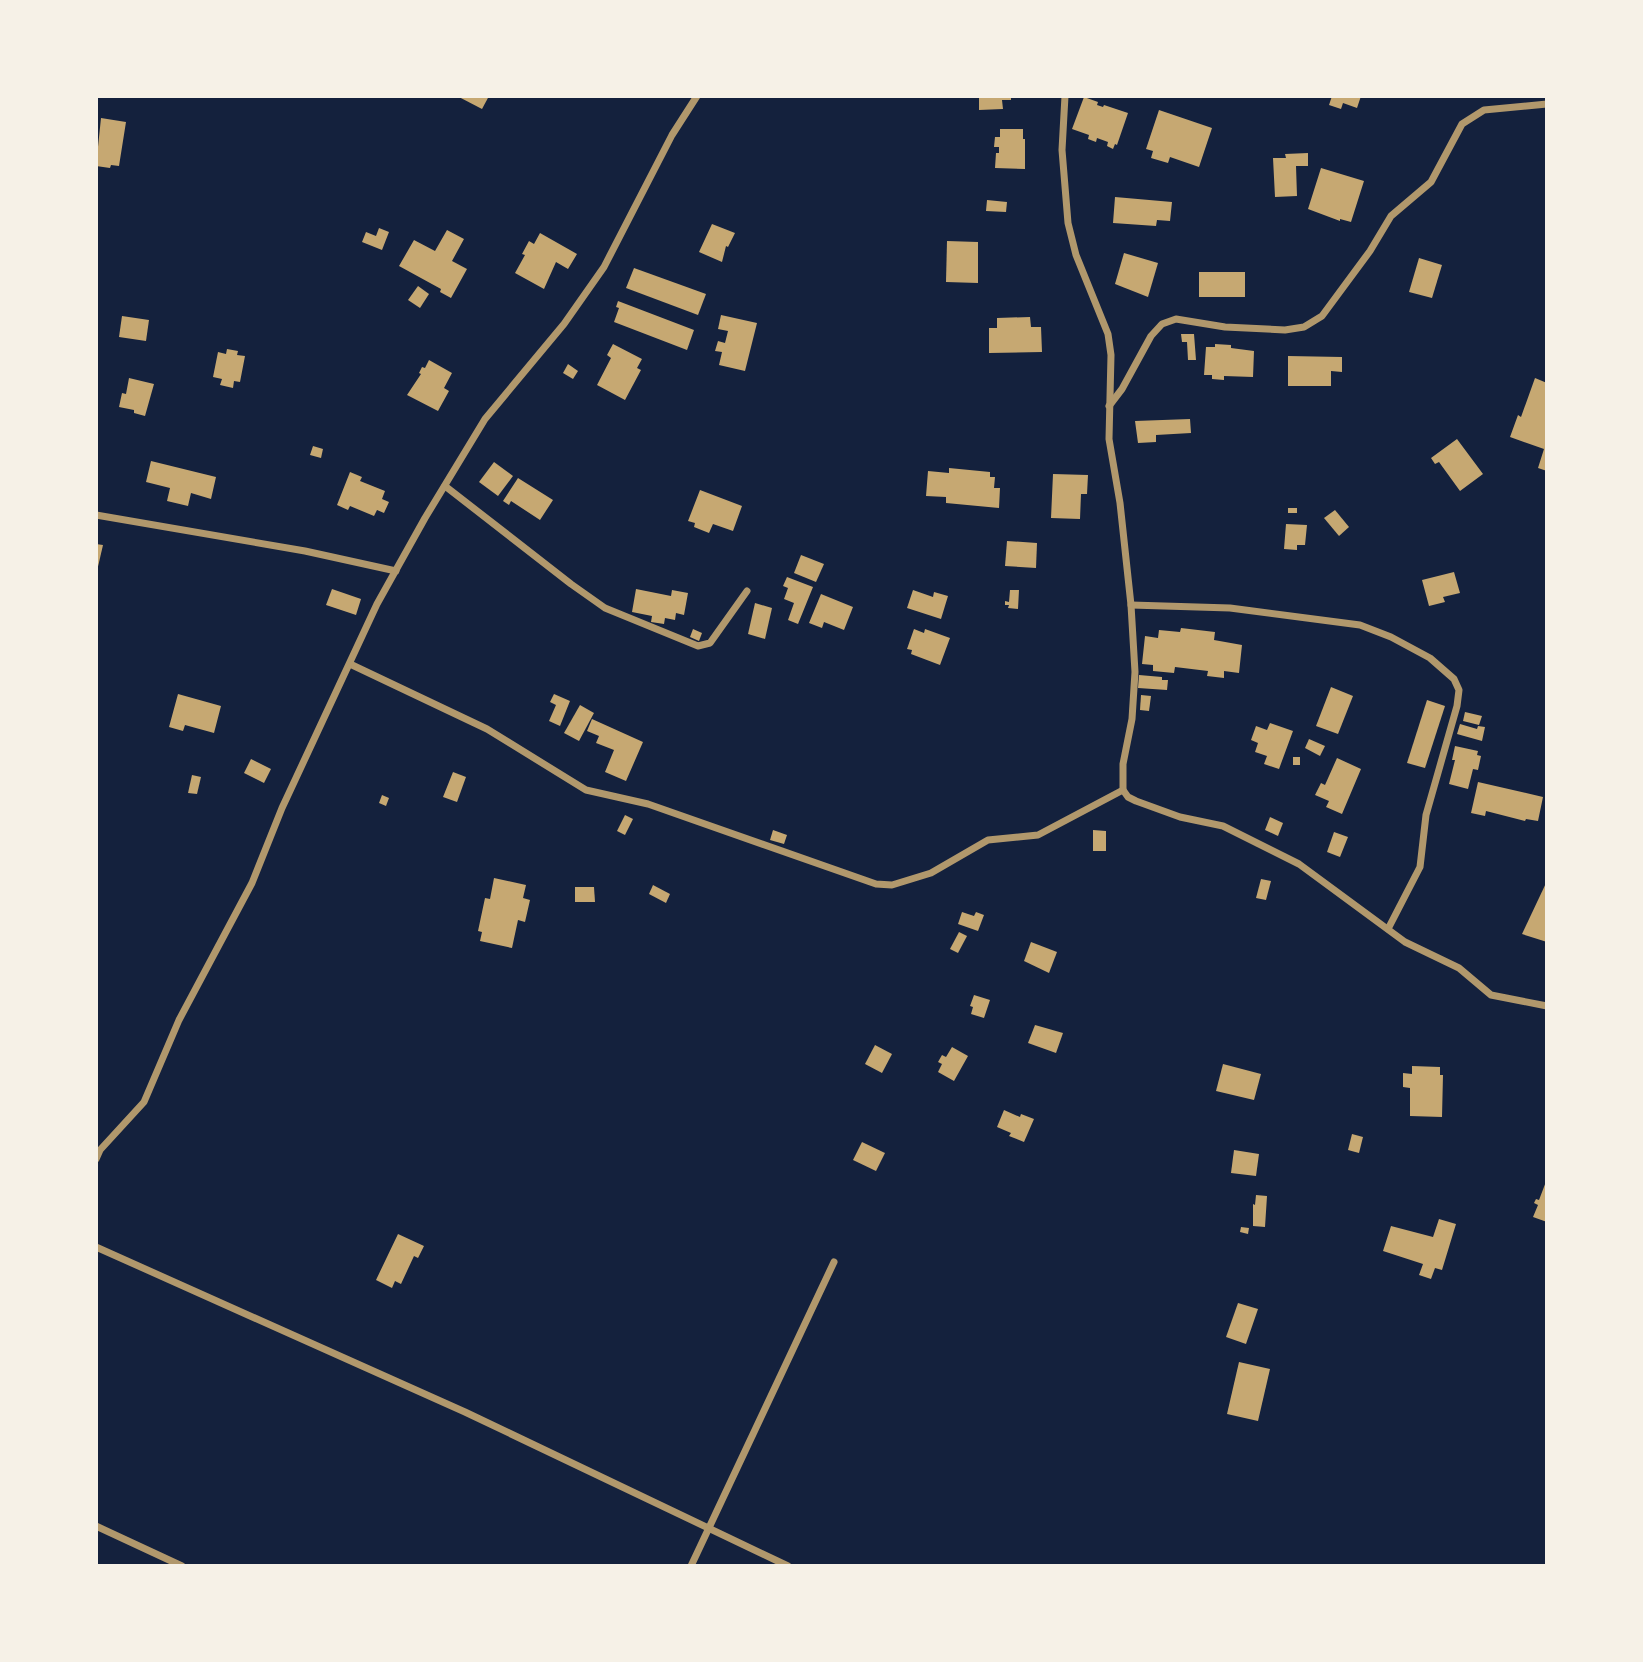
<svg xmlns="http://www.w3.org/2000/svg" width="1643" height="1662" font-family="'Golos Text',sans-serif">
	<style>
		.building { fill: #c6a872 }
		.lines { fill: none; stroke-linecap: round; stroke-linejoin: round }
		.minor { stroke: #b1986c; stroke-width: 7 }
	</style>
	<rect width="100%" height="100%" fill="#14213d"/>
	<!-- building -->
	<g class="building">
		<path d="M457,96H489L482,109Z"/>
		<path d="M979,96H1011V100H1002L1003,109L979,110Z"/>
		<path d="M1332,96H1361L1357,108L1343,103L1341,109L1329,105Z"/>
		<path d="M1084,97L1098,102L1097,105L1103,107L1104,105L1128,113L1117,145L1115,144L1113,149L1107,146L1108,142L1097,138L1096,142L1088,139L1089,135L1072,129Z"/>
		<path d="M1159,110L1212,128L1199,167L1170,157L1168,163L1151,158L1153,151L1146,149Z"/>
		<path d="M101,118L126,122L119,166L111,165L110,168L96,166Z"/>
		<path d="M1000,129H1023V139H1025V169L995,168L996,153H999V147H994L995,137H1000Z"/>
		<path d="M1308,153V166H1296L1297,196L1275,197L1273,158H1286L1285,154Z"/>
		<path d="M1321,168L1364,181L1351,222L1340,219V221L1308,209Z"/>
		<path d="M1115,197L1172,202L1170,221L1157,220L1156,226L1113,223Z"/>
		<path d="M987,200L1007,202L1006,212L986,211Z"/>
		<path d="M712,224L735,233L728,247L726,246L722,262L699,252Z"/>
		<path d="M379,228L389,232L382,250L362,242L366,232L376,236Z"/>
		<path d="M447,230L464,239L452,261L467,269L451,298L440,292L441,289L399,266L414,240L435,251Z"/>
		<path d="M540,233L577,254L568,269L556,262L544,289L515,273L525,255L522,254L529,241L534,244Z"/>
		<path d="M947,241L978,242V283L946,282Z"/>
		<path d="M1124,253L1158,263L1148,297L1115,284Z"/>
		<path d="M1419,258L1442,265L1432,298L1409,292Z"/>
		<path d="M634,268L706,294L698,315L626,288Z"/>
		<rect x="1199" y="272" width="46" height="25"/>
		<path d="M418,286L429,294L420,308L408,300Z"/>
		<path d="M618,301L694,330L687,350L614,322L619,308L616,307Z"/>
		<path d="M721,315L757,323L745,371L719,365L722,352L715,351L718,341L725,343L728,331L718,329Z"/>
		<path d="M122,316L149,320L146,341L119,337Z"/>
		<path d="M1030,317L1031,327H1041L1042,352L989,353V328H997V318Z"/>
		<path d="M1181,334H1194L1196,360H1188L1187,342H1182Z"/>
		<path d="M613,344L642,359L637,368L641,370L625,400L597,385L611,358L607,355Z"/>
		<path d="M1215,344L1231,345V348L1254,351L1253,377L1224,376V380L1212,379V375H1204L1206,347H1215Z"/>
		<path d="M227,349L238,351L237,355L245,356L240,382L234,381L233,388L220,385L222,379L213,377L218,352L226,354Z"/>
		<path d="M1288,356L1342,357V372L1331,371V386H1288Z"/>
		<path d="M429,360L452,373L444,388L449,391L438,411L407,395L421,374L419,373L422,367L425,368Z"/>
		<path d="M568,364L578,371L573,379L563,373Z"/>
		<path d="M129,378L154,384L145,416L134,413V410L119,407L122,393L126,394Z"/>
		<path d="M1535,378L1547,383V471L1538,468L1544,449L1510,437L1518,415L1521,417Z"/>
		<path d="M1190,419L1191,433L1156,435V442L1138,443L1135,421Z"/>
		<path d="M1457,439L1483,474L1460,491L1439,462L1435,464L1431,458Z"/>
		<path d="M313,446L323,449L321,458L310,455Z"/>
		<path d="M151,461L216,477L211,499L191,493L188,506L167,501L170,488L146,482Z"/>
		<path d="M494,462L513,476L498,496L479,482Z"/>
		<path d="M949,468L990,472V477H995L994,488H1000L999,508L946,503V497L926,496L928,471L949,473Z"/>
		<path d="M350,472L362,477L360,481L385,491L382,499L389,502L384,513L377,510L374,516L350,506L348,510L337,505Z"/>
		<path d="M1053,474L1088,475L1087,494H1081L1080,519L1051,518Z"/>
		<path d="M518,478L553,500L540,520L511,501L509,505L503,501Z"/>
		<path d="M700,490L742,506L733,531L713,524L709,533L694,527L695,523L688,521Z"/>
		<rect x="1288" y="508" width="9" height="5"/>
		<path d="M1335,510L1349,527L1339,536L1324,518Z"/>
		<path d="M1286,524L1307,525L1305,545H1297V550L1284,549Z"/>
		<path d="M1007,541L1037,543L1036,568L1005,566Z"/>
		<path d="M96,544L103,545L97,571H96Z"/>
		<path d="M801,555L824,564L816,582L794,573Z"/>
		<path d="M1454,572L1460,593L1443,597L1445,602L1429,606L1422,580Z"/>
		<path d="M787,577L813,587L798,624L788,620L794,603L784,599L788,588L783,586Z"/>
		<path d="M332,589L361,599L356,615L326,605Z"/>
		<path d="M636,589L671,596L672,590L688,593L684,615L676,613L675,620L665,618L664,624L651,622L652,616L632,612Z"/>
		<path d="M913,590L933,597L934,592L948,596L941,619L907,608Z"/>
		<path d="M1010,590H1019L1018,609L1008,608L1009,605H1005V601L1009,602Z"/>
		<path d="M821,594L853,607L844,630L824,622L822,628L809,623Z"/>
		<path d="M755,603L772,608L765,639L748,634Z"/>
		<path d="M1181,628L1215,632L1214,640L1242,645L1239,673L1224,671V678L1207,676L1208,671L1175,667L1174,673L1153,671V665L1142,664L1145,636L1158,638L1159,630L1180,632Z"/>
		<path d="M693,629L702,633L699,641L690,637Z"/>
		<path d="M914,629L924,633L925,629L950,638L940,665L911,654L912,650L907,649Z"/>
		<path d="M1139,675L1162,677V680H1168L1167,690L1138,688Z"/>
		<path d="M1331,687L1353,696L1338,734L1316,726Z"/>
		<path d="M178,694L221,706L214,733L185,725L183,731L169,727Z"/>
		<path d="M554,694L570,701L560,726L549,721L556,705L550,702Z"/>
		<path d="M1141,695L1151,696L1149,711L1140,710Z"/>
		<path d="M1427,700L1445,706L1425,768L1407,763Z"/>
		<path d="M580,705L594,713L579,741L564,733Z"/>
		<path d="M1465,712L1482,716L1479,725L1463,721Z"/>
		<path d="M592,719L643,742L626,781L605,772L614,750L596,743L599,736L587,731Z"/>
		<path d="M1270,723L1293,731L1279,769L1264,764L1267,756L1255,752L1258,743L1251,740L1256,726L1267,730Z"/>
		<path d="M1460,724L1477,729L1478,726L1485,727L1482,741L1457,734Z"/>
		<path d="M1309,739L1325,746L1320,756L1305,748Z"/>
		<path d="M1455,746L1478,751L1477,755L1481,756L1478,770L1473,769L1468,789L1449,784L1455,760H1452Z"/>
		<rect x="1293" y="757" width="7" height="8"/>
		<path d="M1337,758L1361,769L1342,814L1326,807L1329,801L1315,795L1321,783L1325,785Z"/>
		<path d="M251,759L271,769L264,783L244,773Z"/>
		<path d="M453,772L466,777L457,802L443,797Z"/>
		<path d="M192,775L201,777L197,794L188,793Z"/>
		<path d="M1478,782L1543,797L1538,821L1526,819L1525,821L1486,811L1485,816L1471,813Z"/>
		<path d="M382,795L389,798L386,806L379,803Z"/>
		<path d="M625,815L633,819L625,835L617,831Z"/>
		<path d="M1270,817L1283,823L1278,836L1265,830Z"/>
		<path d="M773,830L787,835L784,844L770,840Z"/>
		<path d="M1093,830L1106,831V851H1093Z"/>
		<path d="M1334,832L1348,837L1340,857L1327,852Z"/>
		<path d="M494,878L526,885L523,898L530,900L525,922L518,920L512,948L480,941L482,932L478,931L485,898L490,899Z"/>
		<path d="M1261,879L1271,881L1266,900L1256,898Z"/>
		<path d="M1547,881V942L1522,934Z"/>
		<path d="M653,885L670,894L666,903L649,894Z"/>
		<path d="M575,887H594L595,902H575Z"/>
		<path d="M962,912L974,916L976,912L984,915L978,931L958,924Z"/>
		<path d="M959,932L967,936L958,953L950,949Z"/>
		<path d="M1031,942L1057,952L1049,973L1024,961Z"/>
		<path d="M974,995L990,1000L984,1018L971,1014L973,1007L970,1006Z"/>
		<path d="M1035,1025L1063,1033L1056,1053L1028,1043Z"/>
		<path d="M875,1045L892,1054L882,1073L865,1064Z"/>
		<path d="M952,1047L968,1056L954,1081L938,1072L942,1064L938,1062L942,1055L946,1057Z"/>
		<path d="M1223,1064L1261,1074L1254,1100L1216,1091Z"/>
		<path d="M1412,1066L1440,1067V1075H1443L1442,1117L1410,1116V1088L1403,1087V1073L1412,1074Z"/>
		<path d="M1004,1110L1020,1117L1021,1114L1034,1119L1024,1142L1009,1136L1011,1133L997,1127Z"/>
		<path d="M1352,1134L1363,1137L1359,1153L1348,1150Z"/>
		<path d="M862,1142L885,1153L876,1171L853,1160Z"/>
		<path d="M1234,1150L1259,1154L1256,1176L1231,1173Z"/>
		<path d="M1547,1179V1222L1533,1217L1538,1205L1534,1203L1536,1199L1539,1200Z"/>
		<path d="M1256,1195L1267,1196L1265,1227L1253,1226V1204L1255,1205Z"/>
		<path d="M1439,1219L1456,1224L1442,1270L1435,1268L1431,1279L1419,1275L1423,1264L1383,1251L1391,1226L1433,1237Z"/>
		<path d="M1241,1227L1249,1228L1248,1234L1240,1232Z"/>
		<path d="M398,1234L424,1246L418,1258L414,1256L401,1284L395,1281L392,1288L376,1280Z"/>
		<path d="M1238,1303L1258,1309L1246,1344L1226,1337Z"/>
		<path d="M1239,1362L1270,1369L1258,1421L1227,1414Z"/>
	</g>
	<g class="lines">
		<!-- minor -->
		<g class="minor">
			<path d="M1065,96L1062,150L1068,223L1076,255L1108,334L1111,355L1109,439L1120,503L1131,605L1135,672L1132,719L1123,764V790L1128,797L1136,801L1180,817L1223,826L1299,864L1405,942L1459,968L1491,995L1547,1006"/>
			<path d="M1109,406L1122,389L1151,336L1162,324L1176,319L1225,327L1285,330L1304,327L1322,316L1370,251L1391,216L1431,182L1462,124L1484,110L1547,104"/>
			<path d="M445,486L571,584L605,608L698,646L710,643L747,591"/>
			<path d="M96,515L305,551L396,571"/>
			<path d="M1131,605L1230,608L1360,625L1391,637L1430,658L1454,679L1459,690L1457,706L1426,815L1420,867L1388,929"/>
			<path d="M350,664L487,729L586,790L648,804L876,884L892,885L931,873L988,840L1038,835L1123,790"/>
			<path d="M96,1159L100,1150L144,1102L179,1020L252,883L282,808L377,604L425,518L485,419L564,324L604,267L672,135L697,96"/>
			<path d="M96,1247L465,1412L788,1566"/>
			<path d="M96,1526L182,1566"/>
			<path d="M691,1566L834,1262"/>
		</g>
	</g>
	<!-- border -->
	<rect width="1643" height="1662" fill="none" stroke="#f6f1e7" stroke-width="196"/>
</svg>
